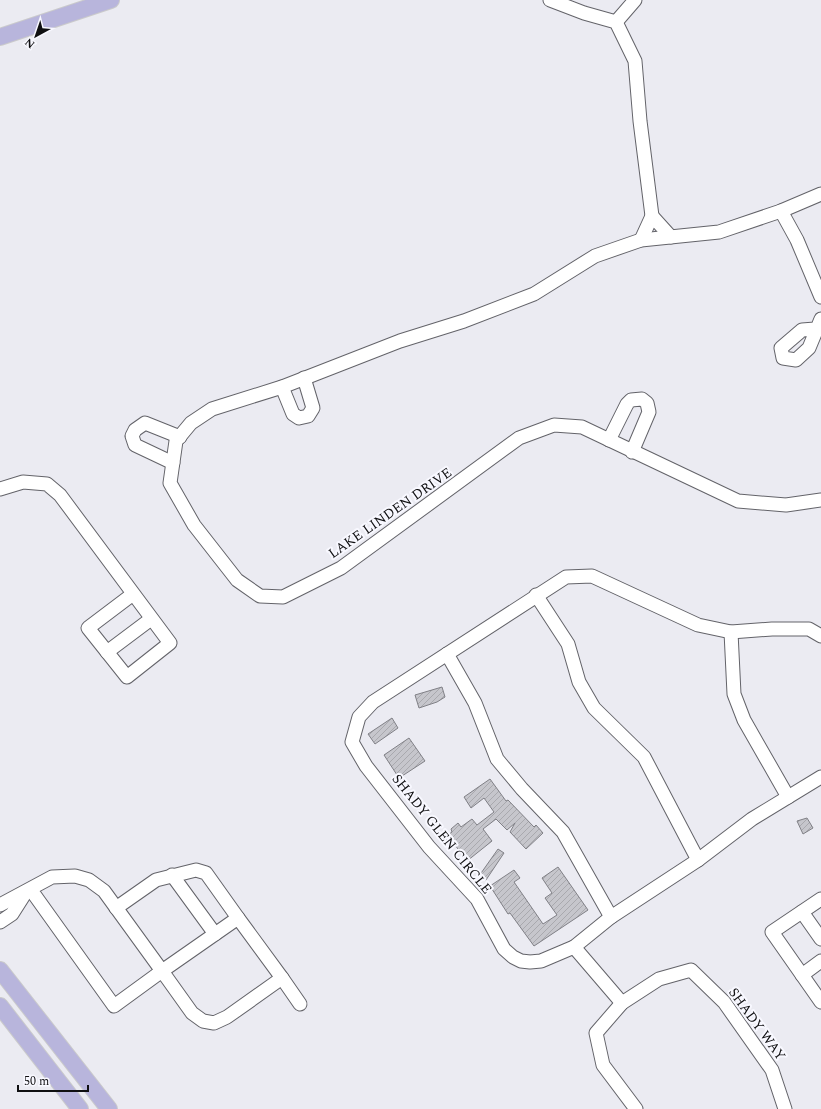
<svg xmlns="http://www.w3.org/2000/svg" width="821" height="1109" font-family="Spectral,serif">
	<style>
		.building { fill: url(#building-hatch); stroke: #808086 }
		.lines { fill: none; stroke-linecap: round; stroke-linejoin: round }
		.minor-casing { stroke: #636369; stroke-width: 15 }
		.major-casing { stroke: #cacacb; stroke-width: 18 }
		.minor { stroke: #fff; stroke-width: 13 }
		.major { stroke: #b8b5dc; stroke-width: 16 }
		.labels { text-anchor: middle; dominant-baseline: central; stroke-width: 4; stroke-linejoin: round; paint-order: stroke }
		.street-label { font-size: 14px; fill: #0f0f11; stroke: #f8f8ff }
	</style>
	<defs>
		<pattern id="building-hatch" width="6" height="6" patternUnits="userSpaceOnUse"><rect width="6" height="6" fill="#c6c6cc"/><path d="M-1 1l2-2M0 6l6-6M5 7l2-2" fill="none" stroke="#a9a9ae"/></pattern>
	</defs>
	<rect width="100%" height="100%" fill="#ebebf2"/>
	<!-- building -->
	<g class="building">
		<path d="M442,687L445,697L437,702L419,708L415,695Z"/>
		<path d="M392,718L398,728L375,744L368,734Z"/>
		<path d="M409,738L425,761L399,778L384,755Z"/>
		<path d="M490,779L506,801L508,800L534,827L536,825L543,833L526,849L510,832L515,823L507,830L496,819L483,829L492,841L467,861L455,845L452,847L445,837L452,832L451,829L458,823L461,827L472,819L477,825L494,812L484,798L471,808L464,797Z"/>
		<path d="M807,818L813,828L803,834L797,821Z"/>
		<path d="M498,849L504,853L486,880L479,876Z"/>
		<path d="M558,867L588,910L534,946L510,913L508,914L490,886L514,870L520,878L514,882L543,924L557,915L545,898L552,893L542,878Z"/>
	</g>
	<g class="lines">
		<!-- minor casing -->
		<g class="minor-casing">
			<g id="minor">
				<path d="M550,0L584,13L616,22L635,61L640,121L652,216"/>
				<path d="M616,22L635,0"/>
				<path d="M821,194L781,211L719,232L641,240L595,256L534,294L464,321L400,341L282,387L212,409L191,423L176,441L170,483L194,525L237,580L260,596L283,597L341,568L519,438L554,425L582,427L738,501L786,505L821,500"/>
				<path d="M781,211L797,240L821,297"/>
				<path d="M641,240L652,216L671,237"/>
				<path d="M815,329L802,330L781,348L783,358L796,360L809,348L821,319"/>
				<path d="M282,387L293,414L299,418L308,416L313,408L304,378"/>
				<path d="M609,440L627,404L631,400L642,399L647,403L649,412L632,452"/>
				<path d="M173,463L135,445L132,436L135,430L145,423L180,437"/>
				<path d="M0,489L23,482L47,484L60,495L170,643L127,677L88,628L133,594"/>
				<path d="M536,595L568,644L579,682L594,708L644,757L698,860"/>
				<path d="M731,632L734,694L744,720L788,797"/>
				<path d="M821,636L809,629H772L731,632L698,625L592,576L566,577L373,702L359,717L352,742L366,766L429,847L477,899L504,949L513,957L521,961L530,962L541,961L574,947L611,917L698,860L752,819L821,777"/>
				<path d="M107,652L151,619"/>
				<path d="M447,654L475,703L497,759L522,789L563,832L611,917"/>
				<path d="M172,875L215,934"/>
				<path d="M821,899L772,932L821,1002"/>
				<path d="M0,905L52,877L75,876L89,880L104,891L162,971L238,918L282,978L227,1017L214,1023L203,1021L192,1013L162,971L114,1006L31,890"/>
				<path d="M116,908L156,880L196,870L206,873L238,918"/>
				<path d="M802,912L821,939"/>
				<path d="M0,922L12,914L26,892"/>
				<path d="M574,947L622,1003"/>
				<path d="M802,975L821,961"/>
				<path d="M282,978L300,1004"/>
				<path d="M636,1109L603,1065L596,1033L622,1003L659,979L691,970L724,1002L772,1070L785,1109"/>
			</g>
		</g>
		<!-- major casing -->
		<g class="major-casing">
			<g id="major">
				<path d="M0,37L111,0"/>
				<path d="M0,970L109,1109"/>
				<path d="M0,1006L80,1109"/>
			</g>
		</g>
		<!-- minor -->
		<use href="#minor" class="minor"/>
		<!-- major -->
		<use href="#major" class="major"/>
	</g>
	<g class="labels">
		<!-- street labels -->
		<g class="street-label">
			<text transform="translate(390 513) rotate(-35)">LAKE LINDEN DRIVE</text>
			<text transform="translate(442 834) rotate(51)">SHADY GLEN CIRCLE</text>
			<text transform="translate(757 1024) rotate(54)">SHADY WAY</text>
		</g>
	</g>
	<!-- north arrow -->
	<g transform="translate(36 36) rotate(220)" stroke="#f8f8ff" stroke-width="3" paint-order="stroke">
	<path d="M0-3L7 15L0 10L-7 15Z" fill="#0f0f11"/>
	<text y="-6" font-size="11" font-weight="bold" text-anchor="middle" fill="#0f0f11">N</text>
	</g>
	<!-- scale -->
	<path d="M18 1085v6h70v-6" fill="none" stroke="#0f0f11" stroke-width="2"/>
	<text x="24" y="1085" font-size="12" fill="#0f0f11" stroke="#f8f8ff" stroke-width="3" paint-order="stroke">50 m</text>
</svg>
